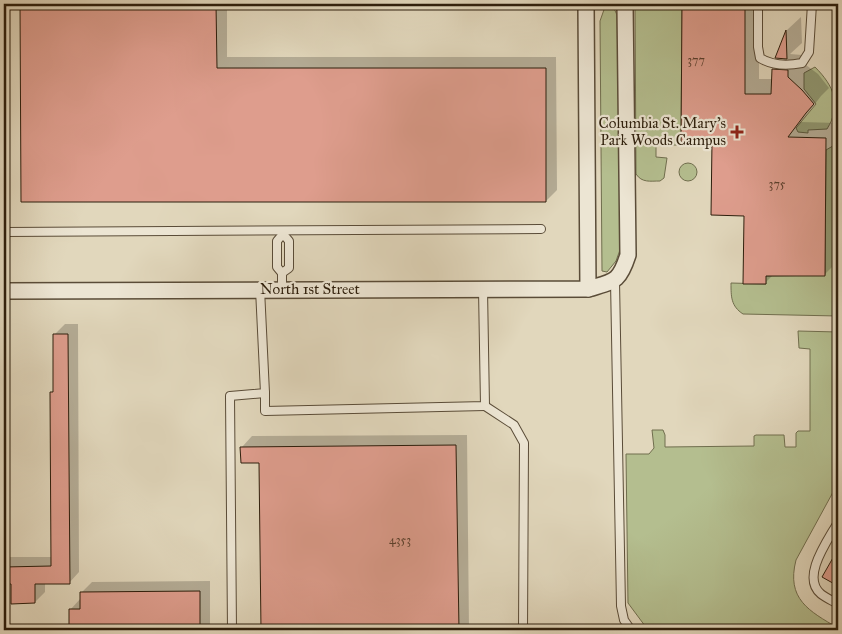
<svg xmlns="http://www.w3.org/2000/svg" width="842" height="634" font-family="'IM FELL Great Primer',serif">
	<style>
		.green { fill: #b4be8f; stroke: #706e4e }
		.shadow { fill: #0003 }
		.building { fill: #de9d8d; stroke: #2d1e0c }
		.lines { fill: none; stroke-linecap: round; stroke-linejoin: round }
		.lane-casing { stroke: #5a4c38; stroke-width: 10 }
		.street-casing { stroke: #5a4c38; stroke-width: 18 }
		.lane { stroke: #ece5d3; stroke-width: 8 }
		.street { stroke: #ece5d3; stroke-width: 15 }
		.poi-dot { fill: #8f2418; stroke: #ece5d3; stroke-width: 2 }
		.labels { text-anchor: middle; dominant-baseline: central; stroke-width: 4.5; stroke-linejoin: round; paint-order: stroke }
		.number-label { font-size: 12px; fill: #593e2c }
		.poi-label { font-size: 15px; fill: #2d1e0c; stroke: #ece5d3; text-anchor: end }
		.street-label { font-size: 15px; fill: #2d1e0c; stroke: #ece5d3 }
	</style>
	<rect width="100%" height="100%" fill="#e1d7bc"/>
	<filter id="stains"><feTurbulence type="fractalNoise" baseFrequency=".004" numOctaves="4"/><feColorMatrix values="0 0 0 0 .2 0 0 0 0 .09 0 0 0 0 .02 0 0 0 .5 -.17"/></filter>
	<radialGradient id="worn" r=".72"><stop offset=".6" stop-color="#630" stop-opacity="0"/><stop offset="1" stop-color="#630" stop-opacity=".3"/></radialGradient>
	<!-- green -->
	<g class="green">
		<path d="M606,4H612L617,15L621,247L616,261L607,272L602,271L600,21Z"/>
		<path d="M635,4H682L681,142H704V145H656V157L667,158L664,178L660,181C650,181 642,183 636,174Z"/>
		<path d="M815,67C834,86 842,105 827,129L808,130V133L798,132L796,128L816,104L804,89V73Z"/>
		<path d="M838,143V316L743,314C731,306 731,297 731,283L766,284L765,276L825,275L826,150Z"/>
		<circle cx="688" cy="172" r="9"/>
		<path d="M798,331L838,332V483L796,560C786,599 809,611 838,628V630H648L628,603L626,454H649L654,448L652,430H663L665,435V447L754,446V436L756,435H784L785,447H796V433L798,431H810V349L799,348Z"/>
	</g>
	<!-- shadow -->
	<g class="shadow">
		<path d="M21,4H227V57H556L557,190L546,201H22Z"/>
		<path d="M683,4H759V79H773V70L785,58L777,57L787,30L801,17L802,43L790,54L802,55V62L818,74L829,88L821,96L801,122L838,123V261L825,274H774L766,282L745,214L713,141H682Z"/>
		<path d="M65,324H78L79,572L69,583H45V592L35,602L12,583H4V557H52L51,393L55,389L54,335Z"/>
		<path d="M467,435L469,630H262L260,462L242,447L252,436Z"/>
		<path d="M210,581V630H70V610L81,598V593L92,582Z"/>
	</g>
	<!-- building -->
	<g class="building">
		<path d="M20,4H216L217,68H546V202H21Z"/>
		<path d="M682,4H745V94H771L772,69L788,70V77L802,90L814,104L806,113L788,137L826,138L825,276H766V284H743L744,216L711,215L712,142H681Z"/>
		<path d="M786,30L787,59L775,58Z"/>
		<path d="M53,334H68L70,584H35V603L11,604V584H4V567L51,566L50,392H53Z"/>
		<path d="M456,445L459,630H261L259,463H241L240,447Z"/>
		<path d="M838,549V586L822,577Z"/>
		<path d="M200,591V630H69V609H80V592Z"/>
	</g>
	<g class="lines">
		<!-- lane casing -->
		<g class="lane-casing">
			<g id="lane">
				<path d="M758,4V47L760,58C773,66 787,66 802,63L809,52L812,4"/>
				<path d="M5,232L541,229"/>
				<path d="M282,273L289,268V241L283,234L277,241V267L282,273V289"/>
				<path d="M615,281L621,606L624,620L631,630"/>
				<path d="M4,291L5,61"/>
				<path d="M265,393V411L485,406L483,289"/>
				<path d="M485,406L514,425L524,443L523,630"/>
				<path d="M838,522C829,539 800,577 821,594C826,598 833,601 838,604"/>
				<path d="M232,630L230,396L265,393L260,289"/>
			</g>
		</g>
		<!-- street casing -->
		<g class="street-casing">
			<g id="street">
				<path d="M586,4L588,289"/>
				<path d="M4,291L588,289C614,281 619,283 628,255L625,4"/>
			</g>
		</g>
		<!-- lane -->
		<use href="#lane" class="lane"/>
		<!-- street -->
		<use href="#street" class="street"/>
	</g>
	<!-- markers -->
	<path class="poi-dot" d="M734.5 124.5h5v5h5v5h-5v5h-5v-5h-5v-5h5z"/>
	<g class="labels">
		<!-- number labels -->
		<g class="number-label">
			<text x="696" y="60">377</text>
			<text x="777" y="184">375</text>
			<text x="400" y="540">4353</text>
		</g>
		<!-- poi labels -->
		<g class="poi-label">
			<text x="726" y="123">Columbia St. Mary's<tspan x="726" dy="17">Park Woods Campus</tspan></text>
		</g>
		<!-- street labels -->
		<g class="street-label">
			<text x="310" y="289">North 1st Street</text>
		</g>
	</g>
	<!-- margin -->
	<rect width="842" height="634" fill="none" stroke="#e1d7bc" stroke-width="20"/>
	<rect x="5" y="5" width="832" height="624" fill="none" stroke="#2d1e0c" stroke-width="2.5"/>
	<rect x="10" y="10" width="822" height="614" fill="none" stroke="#2d1e0c"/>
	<rect width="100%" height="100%" filter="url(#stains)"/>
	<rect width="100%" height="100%" fill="url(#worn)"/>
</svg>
